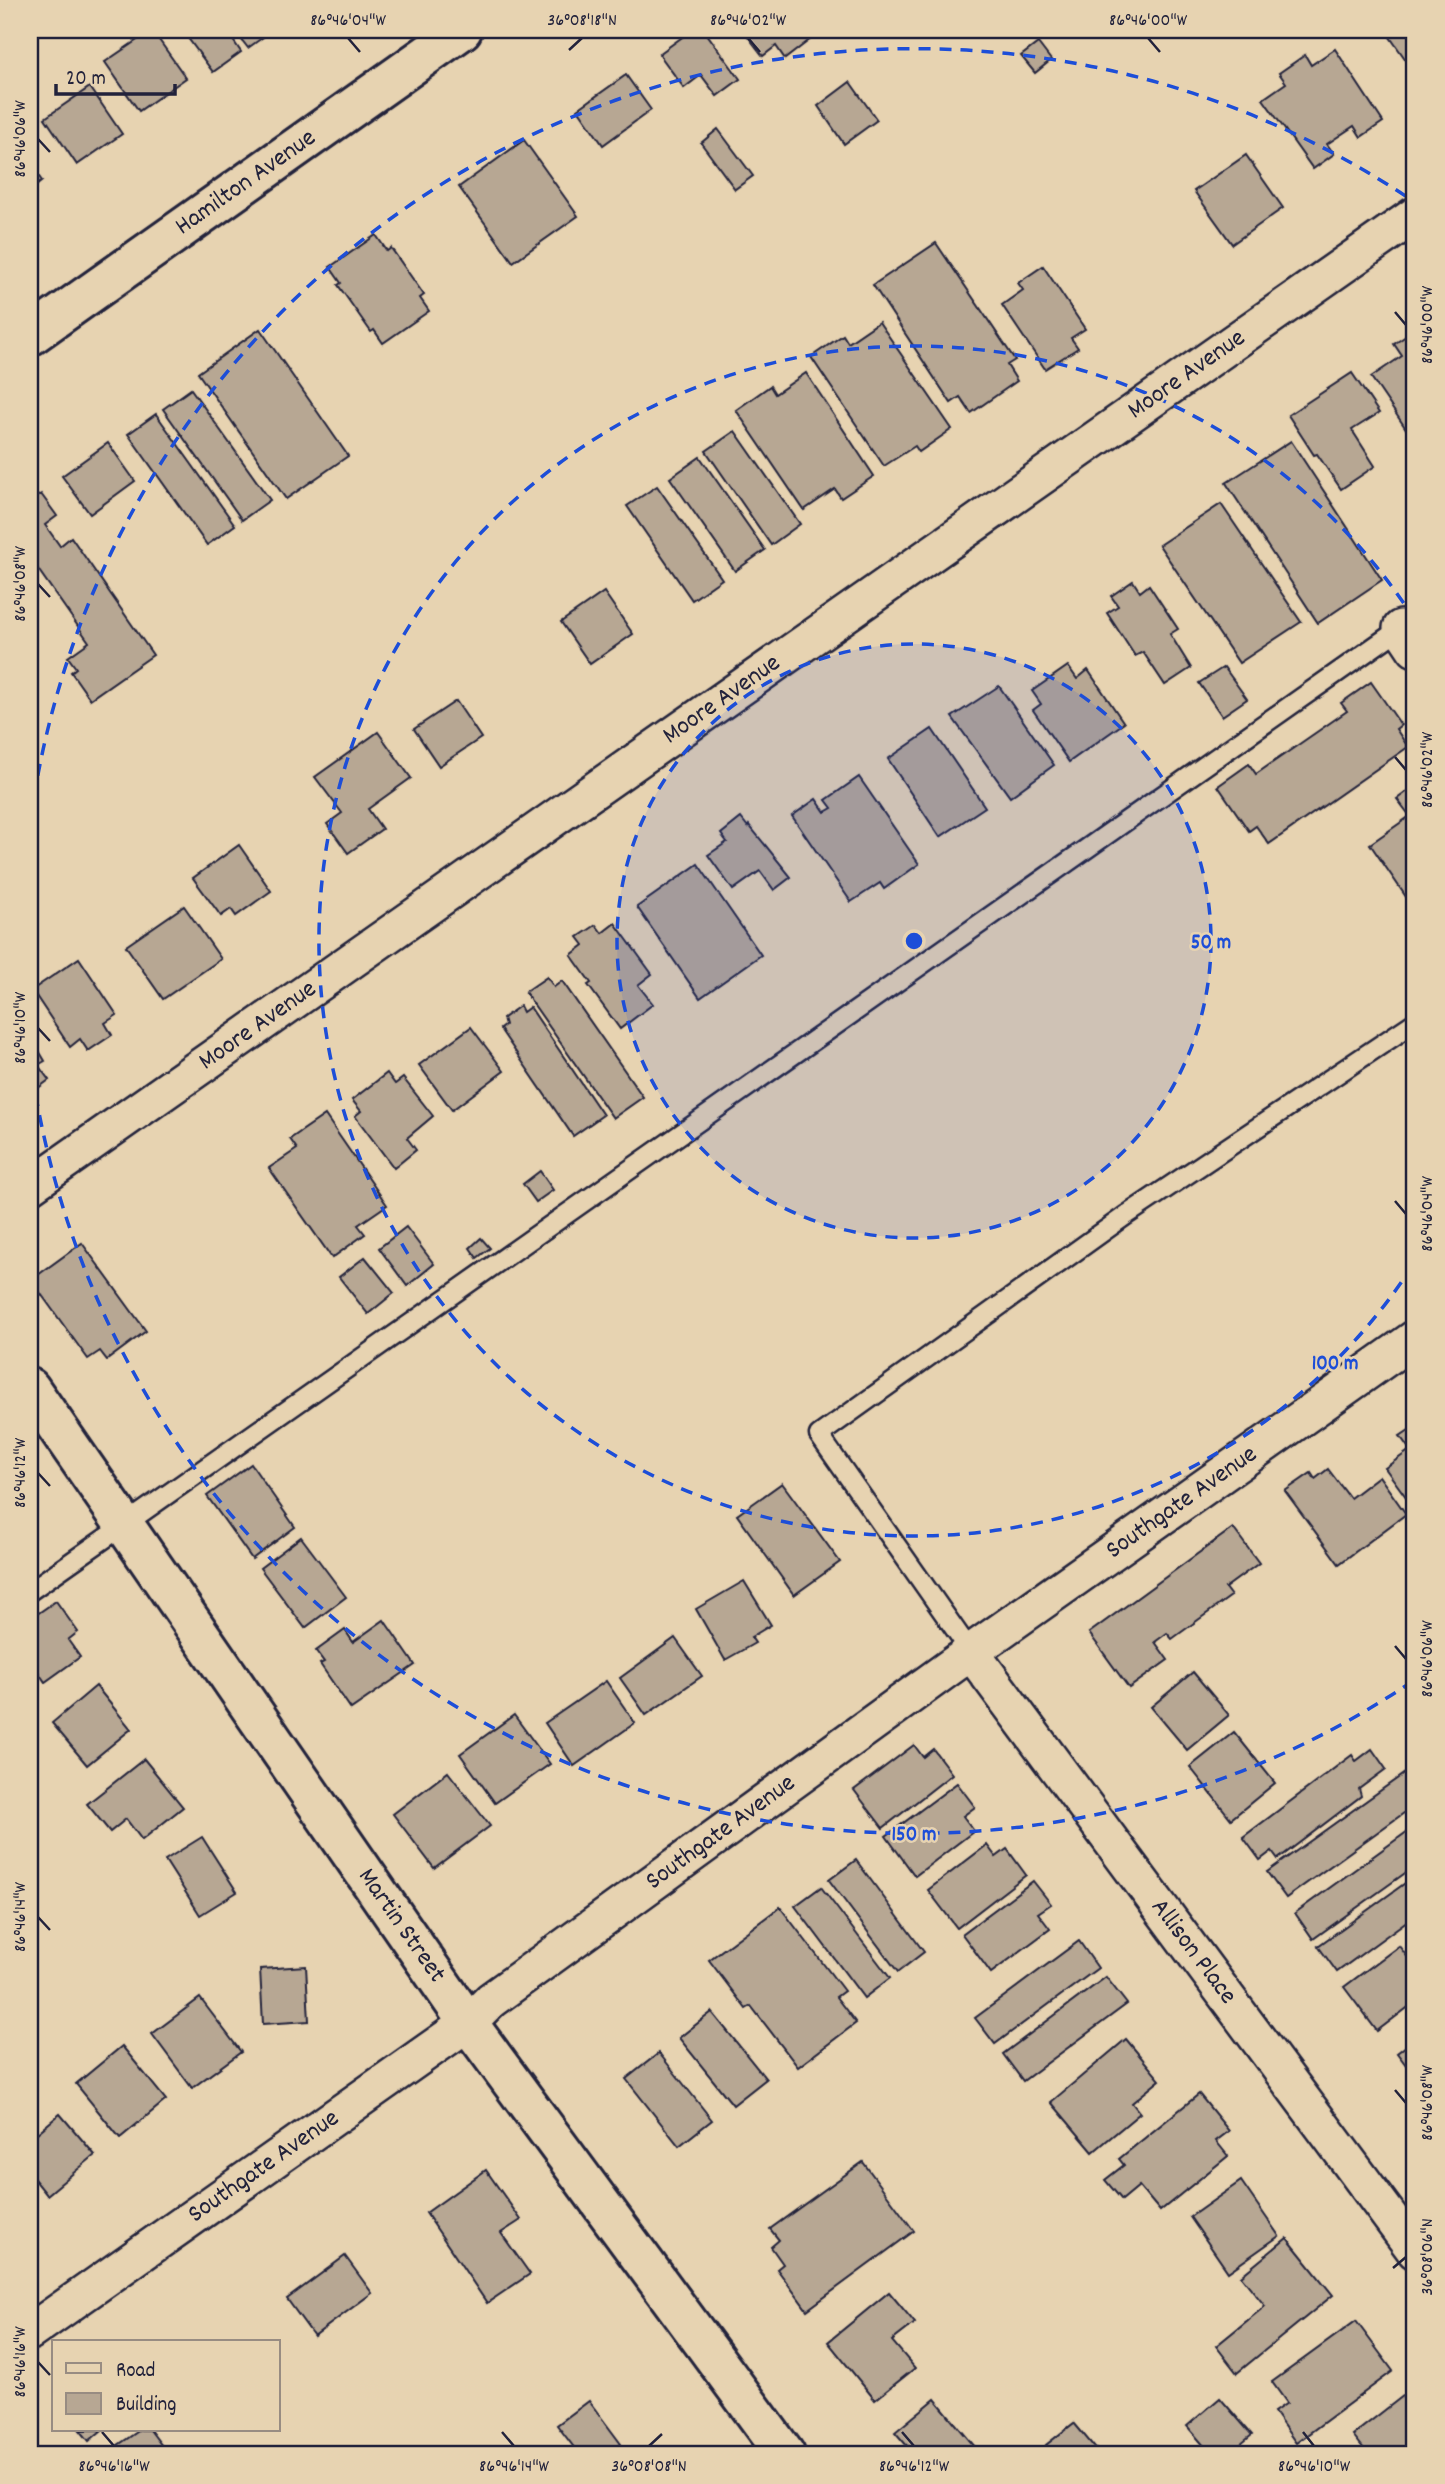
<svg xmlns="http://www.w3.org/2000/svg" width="1445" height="2484" font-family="Dekko,sans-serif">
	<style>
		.building { fill: #b7a793; stroke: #22223b; stroke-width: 2 }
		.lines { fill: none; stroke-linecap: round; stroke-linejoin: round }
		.lane-casing { stroke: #22223b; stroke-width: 23 }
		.street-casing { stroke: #22223b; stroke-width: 40 }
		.secondary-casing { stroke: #22223b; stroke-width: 44 }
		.lane { stroke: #e7d3b1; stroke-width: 18 }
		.street { stroke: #e7d3b1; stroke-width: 35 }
		.secondary { stroke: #e7d3b1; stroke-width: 38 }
		.ticks { fill: none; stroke: #22223b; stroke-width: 2.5 }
		.ring { fill: none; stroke: #1d4ed8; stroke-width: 3.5; stroke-dasharray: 12 9 }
		.labels { text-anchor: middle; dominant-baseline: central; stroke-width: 5; stroke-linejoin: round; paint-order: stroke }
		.street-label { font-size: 26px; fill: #22223b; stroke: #e7d3b1 }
		.centre { fill: #1d4ed8; stroke: #e7d3b1; stroke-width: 3.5 }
		.ring-label { font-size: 21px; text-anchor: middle; font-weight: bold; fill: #1d4ed8; stroke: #e7d3b1; stroke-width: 5; stroke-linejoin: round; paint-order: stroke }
		.neatline { fill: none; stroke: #22223b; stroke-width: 2.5 }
		.ticks-label { font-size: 18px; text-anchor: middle; fill: #22223b }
	</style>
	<rect width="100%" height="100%" fill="#e7d3b1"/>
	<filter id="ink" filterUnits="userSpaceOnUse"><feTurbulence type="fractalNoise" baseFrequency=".0143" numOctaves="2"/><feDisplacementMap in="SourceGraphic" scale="14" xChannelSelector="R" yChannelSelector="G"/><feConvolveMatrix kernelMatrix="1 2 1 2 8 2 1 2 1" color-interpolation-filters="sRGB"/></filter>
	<g filter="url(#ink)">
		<!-- building -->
		<g class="building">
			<path d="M152,30L186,78L139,111L105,62Z"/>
			<path d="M182,30H226L241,52L213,72Z"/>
			<path d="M234,30H273L248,48Z"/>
			<path d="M692,30H704L740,79L717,96L701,75L684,88L659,54Z"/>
			<path d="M743,30H818L820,32L785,59L776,46L763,56Z"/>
			<path d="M1385,30H1415V54L1406,60Z"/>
			<path d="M1038,43L1051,60L1035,73L1021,56Z"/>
			<path d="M1335,49L1383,122L1361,137L1354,126L1327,144L1334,154L1313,169L1263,99L1286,83L1279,73L1305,55L1311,65Z"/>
			<path d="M626,75L651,110L603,145L578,109Z"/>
			<path d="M850,82L877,120L844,144L818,106Z"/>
			<path d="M90,87L122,134L77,165L45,118Z"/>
			<path d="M718,129L753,176L735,189L701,143Z"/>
			<path d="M524,140L578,216L513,262L459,187Z"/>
			<path d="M1246,155L1283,208L1232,244L1194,191Z"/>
			<path d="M30,164L42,181L30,191Z"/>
			<path d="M376,235L387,251L391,248L424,295L420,298L429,311L383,343L374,330L371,332L338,285L341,283L330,267Z"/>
			<path d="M936,243L1015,360L1007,365L1017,381L971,413L960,397L951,403L873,285Z"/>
			<path d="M1043,266L1085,329L1071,338L1078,348L1045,369L1002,305L1023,290L1018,283Z"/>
			<path d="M879,322L952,429L919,452L915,446L884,466L811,357L843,335L848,343Z"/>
			<path d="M260,329L348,456L286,499L198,373Z"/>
			<path d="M1415,330V442L1371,377L1402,356L1394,344Z"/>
			<path d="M806,373L874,476L841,498L835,489L804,510L736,410L770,386L775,394Z"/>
			<path d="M1352,373L1379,413L1352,430L1375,466L1341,489L1317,454L1314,455L1288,415Z"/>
			<path d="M191,389L270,500L242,520L163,409Z"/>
			<path d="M156,414L235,525L207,545L128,434Z"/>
			<path d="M735,431L800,524L771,545L706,451Z"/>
			<path d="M1291,441L1382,580L1318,623L1226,483Z"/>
			<path d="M108,443L135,481L90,514L62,476Z"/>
			<path d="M700,457L765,550L735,571L670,478Z"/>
			<path d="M657,486L722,579L692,600L627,506Z"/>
			<path d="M41,494L57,516L45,525L60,546L71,537L153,655L90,699L71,672L76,668L68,657L89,642L37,568L30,574V501Z"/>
			<path d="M1221,504L1301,622L1239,663L1159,545Z"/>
			<path d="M1133,581L1140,592L1149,585L1178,629L1170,634L1191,668L1165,685L1143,652L1135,656L1107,613L1118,606L1111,596Z"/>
			<path d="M604,592L633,634L590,664L561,622Z"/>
			<path d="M1068,666L1077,679L1088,670L1124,723L1069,762L1033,710L1041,704L1032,691Z"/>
			<path d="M1224,667L1247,699L1222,716L1199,683Z"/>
			<path d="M1371,682L1401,725L1396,729L1408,747L1269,844L1256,826L1249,831L1218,786L1249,764L1256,774L1347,711L1341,703Z"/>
			<path d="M999,686L1054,765L1010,797L952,717Z"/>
			<path d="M456,701L481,738L439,766L414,729Z"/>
			<path d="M932,729L985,807L940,837L888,759Z"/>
			<path d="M378,732L411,778L368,809L382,829L348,853L327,824L342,813L315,777Z"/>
			<path d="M859,777L919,864L884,889L880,883L851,902L792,816L816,799L825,812L832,808L826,800Z"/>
			<path d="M1415,786V910L1370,844L1410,816L1397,799Z"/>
			<path d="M741,818L748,827L749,825L791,877L774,890L760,871L733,890L708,855L727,842L721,834Z"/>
			<path d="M239,845L271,891L236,916L231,909L221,916L193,878Z"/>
			<path d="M698,864L761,955L700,998L637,907Z"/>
			<path d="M184,906L221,959L163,999L126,946Z"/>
			<path d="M615,923L652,974L638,985L653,1004L620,1029L588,985L591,983L571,955L584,945L578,937L596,925L602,933Z"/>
			<path d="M79,958L117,1015L105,1023L112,1035L88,1051L80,1039L70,1047L32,990Z"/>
			<path d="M547,977L554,987L562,981L643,1097L613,1118L525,992Z"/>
			<path d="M520,1006L523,1012L530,1007L603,1115L573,1136L500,1029L505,1025L503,1018Z"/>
			<path d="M471,1027L504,1071L452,1110L419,1065Z"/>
			<path d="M38,1049L45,1061L38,1065L49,1080L30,1094V1053Z"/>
			<path d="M387,1073L395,1084L403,1078L433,1116L407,1138L416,1150L394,1168L355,1116L361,1111L352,1100Z"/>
			<path d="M325,1115L387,1205L358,1225L365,1234L332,1258L269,1168L297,1149L290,1139Z"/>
			<path d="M540,1171L553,1190L536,1202L523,1184Z"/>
			<path d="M406,1227L434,1264L407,1286L379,1248Z"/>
			<path d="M481,1238L490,1248L477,1258L470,1248Z"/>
			<path d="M82,1243L146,1331L107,1360L100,1351L88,1359L31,1280Z"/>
			<path d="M365,1257L394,1293L368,1314L339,1277Z"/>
			<path d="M1415,1426V1496L1409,1501L1385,1468L1410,1450L1400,1436Z"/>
			<path d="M251,1464L295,1527L252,1559L207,1496Z"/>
			<path d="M1328,1469L1350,1498L1379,1476L1406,1514L1339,1564L1285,1491L1311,1473L1315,1479Z"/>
			<path d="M782,1483L840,1562L794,1595L737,1515Z"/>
			<path d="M1233,1528L1259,1563L1225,1588L1231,1596L1172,1639L1167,1633L1155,1642L1168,1660L1129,1688L1089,1633Z"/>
			<path d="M301,1537L346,1597L305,1628L260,1568Z"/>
			<path d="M744,1581L771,1625L751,1637L755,1643L725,1660L696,1609Z"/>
			<path d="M56,1601L78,1632L68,1640L80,1657L45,1682L30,1660V1619Z"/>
			<path d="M384,1620L415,1665L351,1709L320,1664L324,1662L316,1651L345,1630L353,1642Z"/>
			<path d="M675,1638L702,1676L646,1715L620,1678Z"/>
			<path d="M1193,1672L1229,1715L1187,1750L1151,1707Z"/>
			<path d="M606,1681L635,1723L574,1766L545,1723Z"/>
			<path d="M96,1686L131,1729L87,1765L52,1723Z"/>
			<path d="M514,1715L550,1764L495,1803L460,1754Z"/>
			<path d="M1234,1732L1275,1783L1231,1819L1190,1767Z"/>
			<path d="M914,1745L923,1757L933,1749L952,1774L883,1828L854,1790Z"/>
			<path d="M1372,1749L1386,1769L1359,1789L1361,1796L1278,1859L1272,1851L1260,1860L1243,1837L1352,1755L1356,1761Z"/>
			<path d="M144,1759L183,1807L142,1840L126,1819L110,1832L87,1804Z"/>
			<path d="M448,1772L490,1826L434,1868L393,1814Z"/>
			<path d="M1405,1773L1415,1787V1805L1286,1898L1267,1872Z"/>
			<path d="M957,1783L975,1807L963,1816L974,1831L915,1876L886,1836Z"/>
			<path d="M1415,1826V1866L1313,1939L1295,1913Z"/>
			<path d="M202,1837L237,1892L200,1915L165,1860Z"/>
			<path d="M987,1845L996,1857L1007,1849L1026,1875L957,1928L928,1890Z"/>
			<path d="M856,1860L924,1952L898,1972L829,1880Z"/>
			<path d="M1415,1876V1915L1337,1972L1318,1946Z"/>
			<path d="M1033,1881L1051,1904L1038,1913L1050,1929L991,1973L962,1934Z"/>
			<path d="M821,1887L890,1978L864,1998L795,1906Z"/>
			<path d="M780,1907L844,1991L836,1997L856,2023L798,2067L751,2006L746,2009L709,1960Z"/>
			<path d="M1079,1941L1098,1968L995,2044L975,2018Z"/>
			<path d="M1399,1946L1415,1967V2002L1377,2031L1344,1987Z"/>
			<path d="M306,1966L309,2021L263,2024L260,1969Z"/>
			<path d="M1106,1977L1127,2004L1023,2081L1003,2054Z"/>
			<path d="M200,1998L241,2052L192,2088L152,2034Z"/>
			<path d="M712,2012L766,2079L733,2105L679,2038Z"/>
			<path d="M1126,2039L1160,2080L1132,2103L1140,2113L1093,2152L1051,2102Z"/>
			<path d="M1415,2039V2077L1397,2053Z"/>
			<path d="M122,2046L166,2100L120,2138L76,2084Z"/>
			<path d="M659,2053L712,2120L679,2146L626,2079Z"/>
			<path d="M1199,2094L1229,2131L1216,2141L1228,2156L1160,2211L1139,2186L1122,2200L1105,2180L1124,2165L1119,2159Z"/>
			<path d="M60,2114L95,2155L47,2195L30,2174V2139Z"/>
			<path d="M863,2162L914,2231L807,2310L777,2269L783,2264L771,2247L779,2240L770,2229Z"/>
			<path d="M486,2170L521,2220L501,2233L530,2274L487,2303L426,2213Z"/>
			<path d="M1241,2181L1279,2236L1228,2272L1190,2217Z"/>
			<path d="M1287,2238L1333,2295L1237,2373L1216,2346L1265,2306L1241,2276Z"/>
			<path d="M345,2256L372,2293L314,2336L287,2299Z"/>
			<path d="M889,2292L915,2323L892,2341L915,2368L875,2400L828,2342Z"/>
			<path d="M1356,2321L1393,2371L1296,2443L1274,2412L1287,2403L1272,2382Z"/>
			<path d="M1413,2388L1415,2390V2454H1368L1353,2435Z"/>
			<path d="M1220,2398L1252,2435L1229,2454H1211L1187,2426Z"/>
			<path d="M935,2399L981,2454H914L895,2432Z"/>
			<path d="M589,2401L621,2444L608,2454H579L557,2425Z"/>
			<path d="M1074,2423L1100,2454H1054L1046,2445Z"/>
			<path d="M80,2430H102L89,2441Z"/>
			<path d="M140,2430H150L168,2454H110L108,2452Z"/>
		</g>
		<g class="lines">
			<!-- lane casing -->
			<g class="lane-casing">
				<g id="lane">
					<path d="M30,1591L1415,618"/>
					<path d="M971,1652L819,1435L1125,1216L1415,1022"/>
				</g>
			</g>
			<!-- street casing -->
			<g class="street-casing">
				<g id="street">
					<path d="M1401,628L1415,649"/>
					<path d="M30,1186L1415,215"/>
					<path d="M971,1652L1415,2251"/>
					<path d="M30,2332L468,2023L491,2000L971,1652L1415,1338"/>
				</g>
			</g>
			<!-- secondary casing -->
			<g class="secondary-casing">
				<g id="secondary">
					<path d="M30,336L462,30"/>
					<path d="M30,1388L468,2023L785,2454"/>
				</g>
			</g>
			<!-- lane -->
			<use href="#lane" class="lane"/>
			<!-- street -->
			<use href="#street" class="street"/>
			<!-- secondary -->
			<use href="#secondary" class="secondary"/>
		</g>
	</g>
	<!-- ticks -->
	<path class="ticks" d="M348,38L360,52M748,38L760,52M1148,38L1160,52M569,50L582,38M38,139L50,152M1395,312L1406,325M38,584L50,597M1395,757L1406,770M38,1028L50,1041M1395,1201L1406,1214M38,1473L50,1486M1395,1646L1406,1659M38,1917L50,1930M1395,2090L1406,2103M1393,2268L1406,2257M38,2362L50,2375M102,2432L114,2446M502,2432L514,2446M902,2432L914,2446M1303,2432L1314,2446M649,2446L662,2434"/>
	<!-- distance rings -->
	<circle cx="914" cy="941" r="297" fill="#1d4ed8" fill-opacity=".12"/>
	<g class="ring">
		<circle cx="914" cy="941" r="297"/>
		<path d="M1413 1265A595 595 0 1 1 1413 617"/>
		<path d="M1413 1681A892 892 0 0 1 31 1065M31 817A892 892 0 0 1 1413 201"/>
	</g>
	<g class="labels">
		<!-- street labels -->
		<g class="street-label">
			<text transform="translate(246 183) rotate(-35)">Hamilton Avenue</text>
			<text transform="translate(1187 375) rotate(-35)">Moore Avenue</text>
			<text transform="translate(722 700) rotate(-35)">Moore Avenue</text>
			<text transform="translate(258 1026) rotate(-35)">Moore Avenue</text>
			<text transform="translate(1182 1503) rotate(-35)">Southgate Avenue</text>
			<text transform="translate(721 1833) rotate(-36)">Southgate Avenue</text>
			<text transform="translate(401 1926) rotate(55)">Martin Street</text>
			<text transform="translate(1193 1952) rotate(53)">Allison Place</text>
			<text transform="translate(264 2167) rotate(-35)">Southgate Avenue</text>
		</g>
	</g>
	<circle cx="914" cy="941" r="10" class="centre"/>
	<g class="ring-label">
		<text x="1211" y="948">50 m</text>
		<text x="1335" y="1369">100 m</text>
		<text x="914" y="1840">150 m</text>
	</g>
	<!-- margin -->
	<rect width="1445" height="2484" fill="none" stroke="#e7d3b1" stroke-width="77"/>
	<!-- legend -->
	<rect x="52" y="2340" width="228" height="91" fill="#e7d3b1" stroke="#988c82" stroke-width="2"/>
	<rect x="66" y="2363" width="35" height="10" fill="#e7d3b1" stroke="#988c82" stroke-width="2"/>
	<text x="116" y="2376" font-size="21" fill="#22223b">Road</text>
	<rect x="66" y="2393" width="35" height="21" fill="#b7a793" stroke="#988c82" stroke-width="2"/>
	<text x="116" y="2410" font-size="21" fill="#22223b">Building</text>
	<!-- scale -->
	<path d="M56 84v10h119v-10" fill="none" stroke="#22223b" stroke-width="3.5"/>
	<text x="66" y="84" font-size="21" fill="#22223b" stroke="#e7d3b1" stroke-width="5" paint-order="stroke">20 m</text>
	<rect x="38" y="38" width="1368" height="2408" class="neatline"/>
	<g class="ticks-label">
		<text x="348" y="25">86°46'04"W</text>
		<text x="582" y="25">36°08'18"N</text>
		<text x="748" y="25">86°46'02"W</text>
		<text x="1148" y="25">86°46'00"W</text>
		<text transform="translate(19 139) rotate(-90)" y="6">86°46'06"W</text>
		<text transform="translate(1426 325) rotate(-90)" y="6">86°46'00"W</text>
		<text transform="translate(19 584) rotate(-90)" y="6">86°46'08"W</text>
		<text transform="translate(1426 770) rotate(-90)" y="6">86°46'02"W</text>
		<text transform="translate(19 1028) rotate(-90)" y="6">86°46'10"W</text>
		<text transform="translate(1426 1214) rotate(-90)" y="6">86°46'04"W</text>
		<text transform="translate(19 1473) rotate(-90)" y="6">86°46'12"W</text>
		<text transform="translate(1426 1659) rotate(-90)" y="6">86°46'06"W</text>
		<text transform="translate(19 1917) rotate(-90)" y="6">86°46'14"W</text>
		<text transform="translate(1426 2103) rotate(-90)" y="6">86°46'08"W</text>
		<text transform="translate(1426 2257) rotate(-90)" y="6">36°08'06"N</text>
		<text transform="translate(19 2362) rotate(-90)" y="6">86°46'16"W</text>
		<text x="114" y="2471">86°46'16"W</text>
		<text x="514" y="2471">86°46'14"W</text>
		<text x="649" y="2471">36°08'08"N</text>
		<text x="914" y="2471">86°46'12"W</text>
		<text x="1314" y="2471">86°46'10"W</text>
	</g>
</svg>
